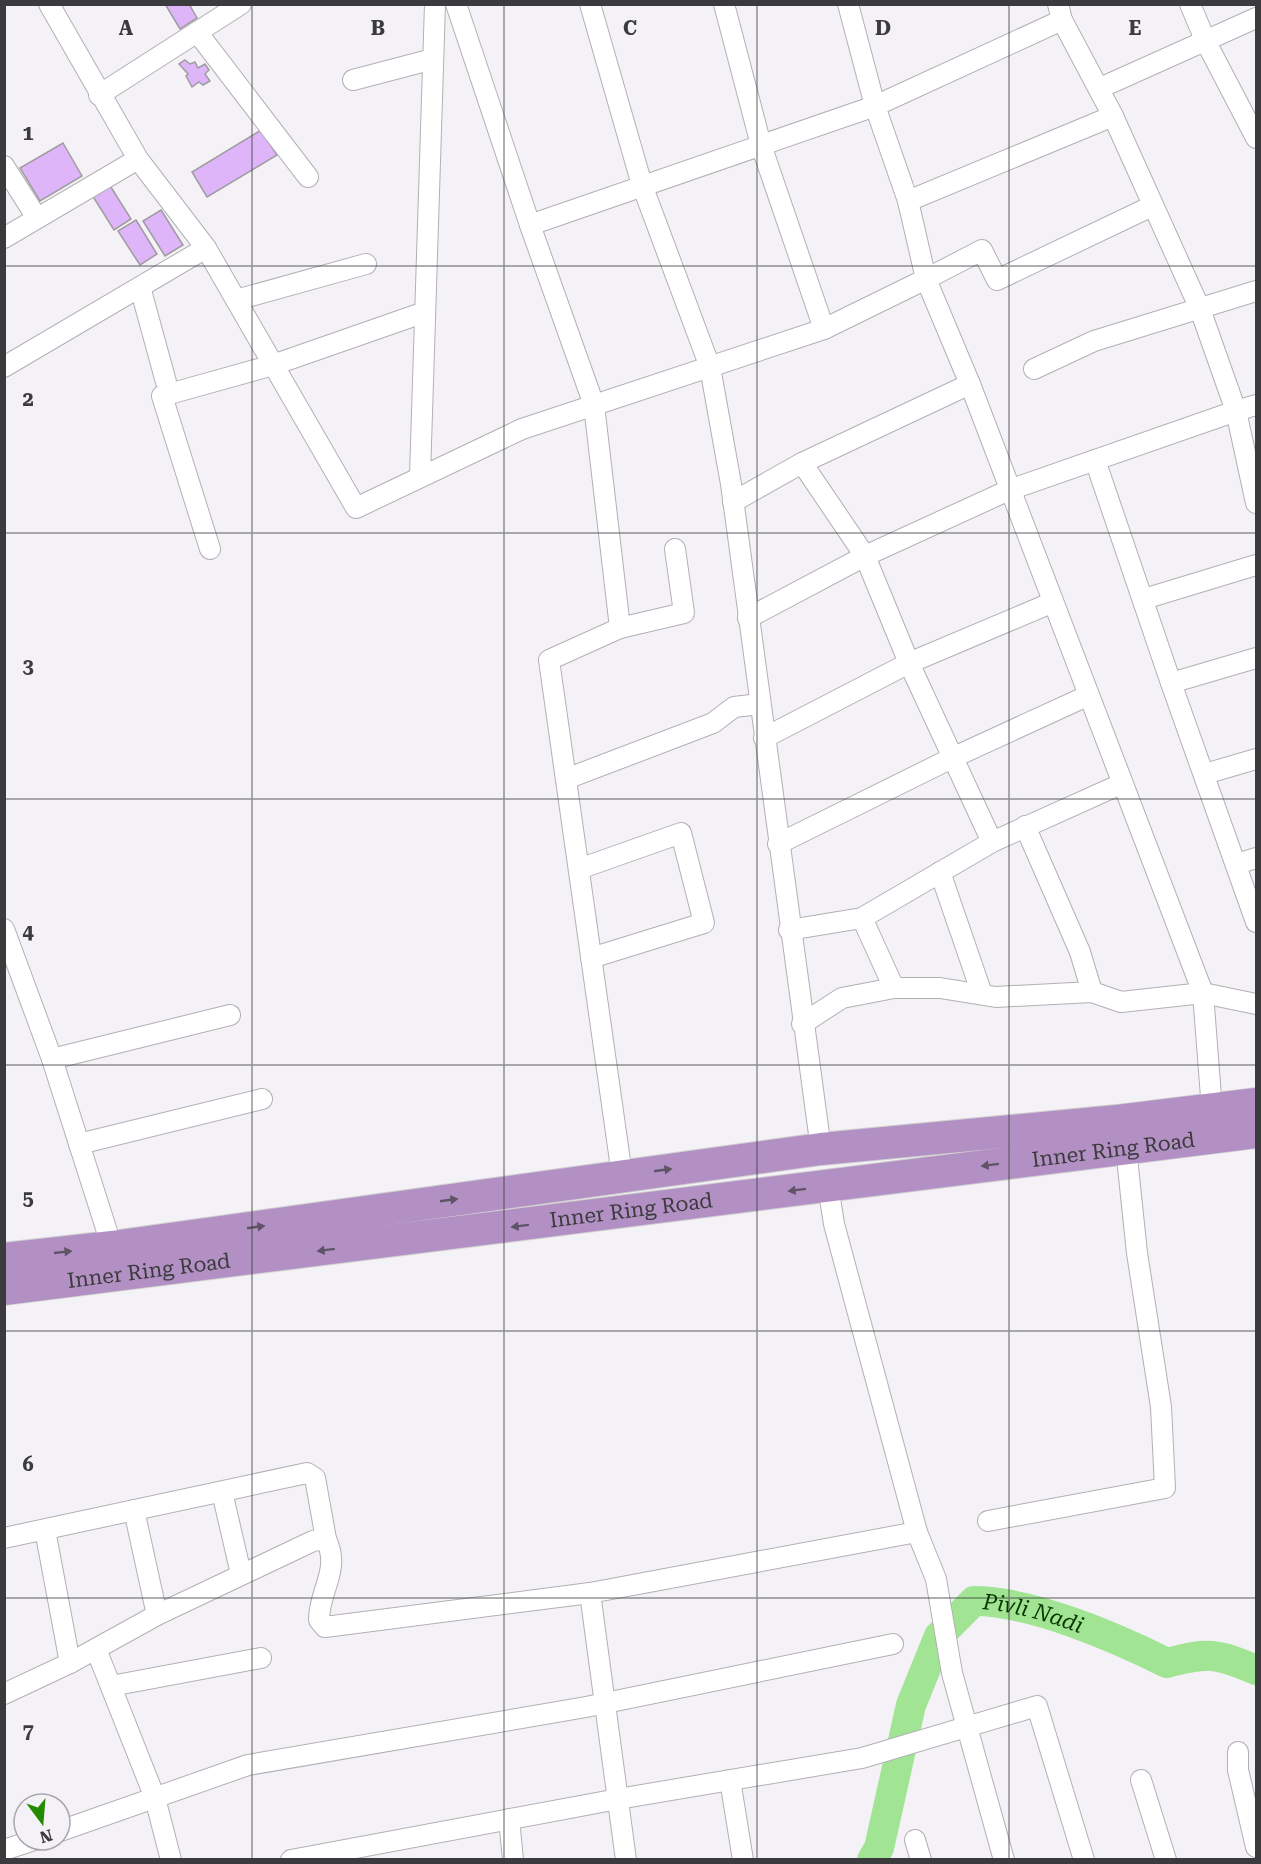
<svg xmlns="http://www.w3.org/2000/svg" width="1261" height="1864" font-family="'Roboto Serif',serif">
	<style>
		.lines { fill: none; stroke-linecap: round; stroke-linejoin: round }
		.river { stroke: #a1e594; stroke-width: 30 }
		.building { fill: #dfb5f9; stroke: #9e9c9f; stroke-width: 1.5 }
		.minor-casing { stroke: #b2b0b4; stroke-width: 22 }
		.trunk-casing { stroke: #d0d0d0; stroke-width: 34 }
		.minor { stroke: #fff; stroke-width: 20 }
		.trunk { stroke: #b290c4; stroke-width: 32 }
		.oneway { fill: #5f5465 }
		.grid { fill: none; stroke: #3b3a3c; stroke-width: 1.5; stroke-opacity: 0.55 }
		.labels { text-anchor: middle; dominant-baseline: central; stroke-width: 4.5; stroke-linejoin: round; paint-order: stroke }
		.street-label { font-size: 21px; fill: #3b3a3c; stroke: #f4f2f6 }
		.water-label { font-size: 22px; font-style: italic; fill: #093700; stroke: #f4f2f6 }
		.grid-label { font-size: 20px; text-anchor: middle; font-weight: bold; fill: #3b3a3c; stroke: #f4f2f6; stroke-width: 4.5; stroke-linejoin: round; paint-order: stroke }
	</style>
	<rect width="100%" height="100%" fill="#f4f2f6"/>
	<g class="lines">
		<!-- river -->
		<path class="river" id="s1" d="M872,1860L879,1848L911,1705L939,1636L974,1601C1031,1601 1115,1637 1167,1663C1208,1652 1217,1653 1256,1670"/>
	</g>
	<!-- building -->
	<g class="building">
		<path d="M165,4H189L197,18L180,29Z"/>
		<path d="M185,60L190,64L195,62L198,68L205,64L209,70L205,74L210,81L203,85L199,82L192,87L186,76L188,74L179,64Z"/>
		<path d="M261,130L277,155L207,197L192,172Z"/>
		<path d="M63,143L82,176L40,201L20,168Z"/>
		<path d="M109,184L131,219L114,230L92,195Z"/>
		<path d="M161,210L183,245L165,256L143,221Z"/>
		<path d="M136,220L157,254L140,265L118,231Z"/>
	</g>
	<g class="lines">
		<!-- minor casing -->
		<g class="minor-casing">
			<g id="minor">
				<path d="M456,4L530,225"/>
				<path d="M590,4L642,185L710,367L731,484L821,1149"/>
				<path d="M724,4L761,145L824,329"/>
				<path d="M848,4L875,106L1062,20"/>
				<path d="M1190,4L1206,42L1256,138"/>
				<path d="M197,32L308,177"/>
				<path d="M353,80L433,59"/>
				<path d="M1100,88L1256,18"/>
				<path d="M99,95L241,4"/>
				<path d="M4,166L37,218"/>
				<path d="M908,201L1113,116"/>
				<path d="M1152,206L997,280L982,250L926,279L970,384L1203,993L1212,1110"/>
				<path d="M4,238L138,159"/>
				<path d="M206,248L356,508L522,429L824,329L926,279L908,201L875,106L530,225L594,405L620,628L549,660L622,1175"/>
				<path d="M140,287L166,382"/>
				<path d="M236,300L366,264"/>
				<path d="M4,367L206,248L138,159L49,4"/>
				<path d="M1034,369L1094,341L1256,291"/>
				<path d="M1256,405L1236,411L1256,503"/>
				<path d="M1095,460L1171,683L1256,922"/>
				<path d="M802,463L865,556L909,663L992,842"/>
				<path d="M420,476L435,4"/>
				<path d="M733,502L802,463L970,384"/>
				<path d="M210,549L162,396L273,365L425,312"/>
				<path d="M1144,599L1256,565"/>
				<path d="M748,618L865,556L1009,490L1236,411L1200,309L1113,116L1062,20L1058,4"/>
				<path d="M620,628L684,613L675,549"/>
				<path d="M1171,683L1256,658"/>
				<path d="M764,738L909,663L1051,603"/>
				<path d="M1205,774L1256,759"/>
				<path d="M566,779L713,723L734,707L760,704"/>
				<path d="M1025,826L1080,952L1092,992"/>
				<path d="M778,844L952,758L1087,696"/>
				<path d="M1237,864L1256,858"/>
				<path d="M579,869L681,833L704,923L591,958"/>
				<path d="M940,872L982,994"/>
				<path d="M862,918L894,988H940L996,997L1092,992L1121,1002L1203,993L1256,1004"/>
				<path d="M4,929L52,1059"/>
				<path d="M789,930L862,918L992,842L1121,784"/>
				<path d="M802,1024L842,998L894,988"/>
				<path d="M79,1144L262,1099"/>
				<path d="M112,1247L52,1059L230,1015"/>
				<path d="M222,1492L241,1574"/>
				<path d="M134,1510L157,1615"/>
				<path d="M988,1521L1165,1488L1161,1407L1137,1253L1126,1148"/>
				<path d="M45,1530L70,1663"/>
				<path d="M917,1532L936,1579L952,1673L1004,1860"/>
				<path d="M4,1538L307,1473L315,1478L326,1539"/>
				<path d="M590,1593L626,1860"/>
				<path d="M96,1649L155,1798L171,1860"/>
				<path d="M111,1686L261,1658"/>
				<path d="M4,1694L70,1663L157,1615L313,1541L326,1539C341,1571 319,1589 319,1620L325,1627L590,1593L917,1532L834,1224L828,1186"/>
				<path d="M1238,1752V1770L1256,1847"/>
				<path d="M730,1780L743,1860"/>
				<path d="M1141,1780L1166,1860"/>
				<path d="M509,1819L513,1860"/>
				<path d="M60,1831L248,1765L586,1707L893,1644"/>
				<path d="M915,1840L921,1860"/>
				<path d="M4,1850L34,1840"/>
				<path d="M291,1860L618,1799L862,1758L1037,1706L1084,1860"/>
			</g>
		</g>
		<!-- trunk casing -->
		<g class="trunk-casing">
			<g id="trunk">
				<path d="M4,1259L112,1247L821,1149L1117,1121L1256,1104"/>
				<path id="s2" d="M4,1289L1256,1132"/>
			</g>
		</g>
		<!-- minor -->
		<use href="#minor" class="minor"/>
		<!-- trunk -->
		<use href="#trunk" class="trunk"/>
	</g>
	<!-- one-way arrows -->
	<defs><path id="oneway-solid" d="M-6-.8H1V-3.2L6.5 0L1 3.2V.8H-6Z" transform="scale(1.5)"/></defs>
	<g class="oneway">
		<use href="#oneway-solid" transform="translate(990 1165) rotate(173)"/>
		<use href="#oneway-solid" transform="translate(663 1170) rotate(-8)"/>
		<use href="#oneway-solid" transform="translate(797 1190) rotate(173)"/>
		<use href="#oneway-solid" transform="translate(449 1200) rotate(-8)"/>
		<use href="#oneway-solid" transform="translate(520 1226) rotate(173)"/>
		<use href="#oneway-solid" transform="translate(256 1227) rotate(-8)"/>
		<use href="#oneway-solid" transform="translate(326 1250) rotate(173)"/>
		<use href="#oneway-solid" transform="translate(63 1252) rotate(-6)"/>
	</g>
	<!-- grid -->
	<path class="grid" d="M252,4V1860M504,4V1860M757,4V1860M1009,4V1860M4,266H1256M4,533H1256M4,799H1256M4,1065H1256M4,1331H1256M4,1598H1256"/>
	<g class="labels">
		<!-- street labels -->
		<g class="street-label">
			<text stroke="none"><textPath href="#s2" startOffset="1118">Inner Ring Road</textPath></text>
			<text stroke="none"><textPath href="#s2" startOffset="632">Inner Ring Road</textPath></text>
			<text stroke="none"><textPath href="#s2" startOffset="146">Inner Ring Road</textPath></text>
		</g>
		<!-- water labels -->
		<g class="water-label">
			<text stroke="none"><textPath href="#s1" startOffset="345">Pivli Nadi</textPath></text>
		</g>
	</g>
	<g class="grid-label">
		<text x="126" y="35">A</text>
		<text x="378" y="35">B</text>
		<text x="630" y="35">C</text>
		<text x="883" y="35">D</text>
		<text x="1135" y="35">E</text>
		<text x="28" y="140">1</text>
		<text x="28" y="406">2</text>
		<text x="28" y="673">3</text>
		<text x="28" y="939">4</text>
		<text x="28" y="1205">5</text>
		<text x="28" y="1471">6</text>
		<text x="28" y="1738">7</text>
	</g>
	<!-- border -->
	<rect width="1261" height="1864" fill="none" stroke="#3b3a3c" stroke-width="12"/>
	<!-- north arrow -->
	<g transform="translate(42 1822) rotate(164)"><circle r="28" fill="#f4f2f6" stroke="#aaa8ac" stroke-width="1.5"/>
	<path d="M0-4.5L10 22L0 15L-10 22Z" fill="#248a00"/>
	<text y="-9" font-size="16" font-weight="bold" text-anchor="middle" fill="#3b3a3c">N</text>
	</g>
</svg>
